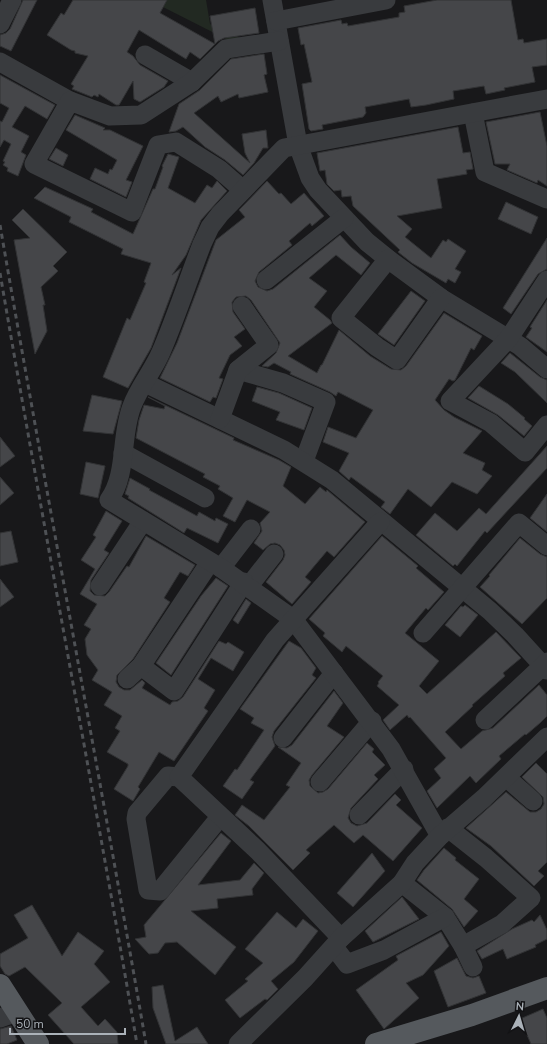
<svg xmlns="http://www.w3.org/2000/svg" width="547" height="1044" font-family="'Nunito Sans',sans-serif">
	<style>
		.green { fill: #222922 }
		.building { fill: #454649; stroke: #323335 }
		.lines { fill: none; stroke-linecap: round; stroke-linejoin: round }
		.minor { stroke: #393b3e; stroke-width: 19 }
		.major { stroke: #55595d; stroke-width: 22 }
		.rail { stroke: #4e5155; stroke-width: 3; stroke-dasharray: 5 4; stroke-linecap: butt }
	</style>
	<rect width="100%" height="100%" fill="#18181a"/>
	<!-- green -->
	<path class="green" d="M164,0H206L210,24L249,42L238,45L161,6Z"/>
	<!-- building -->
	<g class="building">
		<path d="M23,0H37L11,51L0,46V35L6,33L10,29Z"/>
		<path d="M73,0H167L160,13L215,44L210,16L255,8L259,33L224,38L218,41L200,59L190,52L186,59L139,30L127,52L133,56L140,65L168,81L164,87L140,102L134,99L133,81L119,105H116L99,94L98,97L94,95L92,97L72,89L74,86L71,84L88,56L75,53V51L71,50L47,35L61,13L64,15Z"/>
		<path d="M437,0H511L518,40L523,39L524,43L547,39V65L532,67L535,82L504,88L505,90L486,94L484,86L453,91L454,99L426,105L411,107L409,99L365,107L366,113L363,117L322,125L323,129L311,131L309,129L302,84L312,82L304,44L301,45L298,28L341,20L342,24L347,23L348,26L399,17V13L405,12L404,6Z"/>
		<path d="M264,54L267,74L264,75L268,92L239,98L238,94L221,102L218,96L194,113L250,163L245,153L242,134L266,130L268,148H263L254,163L243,175L225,160L205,147L183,127L176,131L169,132L179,104L200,90L231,59Z"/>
		<path d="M0,75L55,105L47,119L25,106L12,127L29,136L21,152L26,155L18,176L7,171L8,168L3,165L5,162L3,161L11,144L4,140L0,147V121L2,122L9,108L0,103Z"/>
		<path d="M540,112L547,146V186L538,180L537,183L507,170L510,164H495L486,122Z"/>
		<path d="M75,115L105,128L103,130H110L143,146L126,180L132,182L126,197L90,179L95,168L108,174L110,169L112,170L117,160L66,130Z"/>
		<path d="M458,127L463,153L470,152L473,169L466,170L467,174L437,179L442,208L397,216L412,229L405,237L431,258L443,240L446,242L448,239L466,251L455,269L461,272L455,283L448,279L446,283L412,263L398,252L400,250L353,206L351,196L342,197L341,190L334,191L327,184L325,170L320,171L317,153Z"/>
		<path d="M56,148L68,155L63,166L49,159Z"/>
		<path d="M168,154L179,157L168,188L195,203L207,185L212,188L217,181L227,191L201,220L186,255L172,275L181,268L151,348L128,388L103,377L127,318L130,320L146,283L144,282L151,263L121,254L123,249L69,222L71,217L34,198L45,187L93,209L91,212L133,234L153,189H155L163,167L162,166Z"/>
		<path d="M267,181L279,194L281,193L291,204L304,193L324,216L312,226L310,223L289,241L292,245L259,272L255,281L258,287L267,291L273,289L340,235L351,247L370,263L361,275L336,255L309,278L327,291L314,307L330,320L332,323L288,356L317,373L321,365H322L339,330L370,356L391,369L401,370L406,366L444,313L482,336L474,350L471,348L455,380L453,381L449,379L435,400L444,410L454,417L482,431L463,453L485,463L482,470L492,476L477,494L452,482L431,507L408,489L390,514L381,507L385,502L351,477L349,480L339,471L349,453L323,442L328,427L356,438L373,410L338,392L336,396L330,392L290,374L291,372L274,363L268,367L262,366L276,353L280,343L251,300L246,296L236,297L232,302L233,312L245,329L234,337L242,346L230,355L219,378L223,379L216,398L213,397L210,402L160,378L177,343L216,240L245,217L239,210Z"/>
		<path d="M506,202L538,217L531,234L498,219Z"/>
		<path d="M23,209L67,252L53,266L58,271L41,287L45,305H43L47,331L35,354L14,240L30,238L12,220Z"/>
		<path d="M547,238V269L538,274L511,314L503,308Z"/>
		<path d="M411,291L425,301L394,345L378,334Z"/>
		<path d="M547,300V352L526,337L532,328L530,327Z"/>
		<path d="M510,353L540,377L547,380V403L515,372L501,363Z"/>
		<path d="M479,386L508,404L525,418L524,419L532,426L524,436L498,415L468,398Z"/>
		<path d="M257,387L279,393L312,408L304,430L276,420L280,412L252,401Z"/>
		<path d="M92,395L122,401L113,434L83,431Z"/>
		<path d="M148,397L234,438L233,440L279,460L291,467L283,486L305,504L320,487L326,492L327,490L365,522L334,557L327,551L305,577L311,582L292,604L266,582L283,560L285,555L284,550L280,545L275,543L270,544L263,550L254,543L262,531L260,523L270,512L247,500L235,522L223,516L233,498L218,489L220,486L203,477L205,474L136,438L139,420L144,405L164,409L165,406Z"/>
		<path d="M0,437L15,456L0,467Z"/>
		<path d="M547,446V468L487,533L485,531L457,566L455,564L453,566L416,535L435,513L457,531L479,508L486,514Z"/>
		<path d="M86,462L105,466L98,498L80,494Z"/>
		<path d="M0,477L14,493L0,505Z"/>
		<path d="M130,478L150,489L149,490L197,516L199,512L215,521L216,518L228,524L218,543L187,528L184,533L128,498L129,496L125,494Z"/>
		<path d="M547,494V532L530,518Z"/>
		<path d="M106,511L122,521L104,550L109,553L91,580L90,591L94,595L105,596L109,592L127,566L129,567L146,536L195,565L188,576L180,572L164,598L170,602L133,659L117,675L116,682L119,687L124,690H130L142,680L145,683L142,688L170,705L172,702L178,701L183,697L219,641L226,644L228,642L244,652L233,671L211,658L198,679L215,690L204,708L208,711L174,761L159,752L138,787L140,789L133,801L114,789L128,766V764L107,752L120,731L115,728L122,716L104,705L112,692L92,680L98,670L87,655L85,639L91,629L84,625L97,604L80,594L95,569L81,560L96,537L93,535Z"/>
		<path d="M11,531L18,562L0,566V533Z"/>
		<path d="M382,536L418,566L416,568L444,592L428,610L426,608L405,633L439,661L419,686L427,694L496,632L521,658L503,673L505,676L472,705L473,706L445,732L461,749L482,731L493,728L539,685L547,695V716L540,723L526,735L525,734L499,756L501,759L476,783L470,776L437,808L427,791L441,778L434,769L446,758L410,717L409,718L407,715L390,730L383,720L399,705L377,686L379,683L378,682L383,676L346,646L342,652L323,636L325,633L309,619Z"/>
		<path d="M520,538L540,554L547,557V598L522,624L480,587L490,576L489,575Z"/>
		<path d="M216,578L228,586L171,675L156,663L201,596Z"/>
		<path d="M0,579L14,597L0,607Z"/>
		<path d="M246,599L251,603L238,624L233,620Z"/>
		<path d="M465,605L478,615L460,637L445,625L461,606L463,607Z"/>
		<path d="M289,641L301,648L316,668L312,675L316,678L274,731L272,737L275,746L250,780L254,782L242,799L223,786L235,769L237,770L264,730L251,723L254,718L240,709Z"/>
		<path d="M334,691L343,703L327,726L344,737L312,775L309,780L310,786L318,793L323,792L328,789L367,743L374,749L372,752L385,765L374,775L378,779L351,808L348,818L351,823L357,826L367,823L395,794L401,800L396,805L422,828L393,861L363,835L354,843L334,825L306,850L310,853L293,870L249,826L235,815L242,805L264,820L290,787L286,785L301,763L278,747L287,748L292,745Z"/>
		<path d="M536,763L547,774V862L538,871L544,876L534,886L491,846L466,828L506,792L530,812H536L541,809L544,804L543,797L522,777Z"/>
		<path d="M221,833L231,841L198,885L240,880L254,863L264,873L252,889L253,895L217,899L218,908L191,911L236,947L215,975L177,942L165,943L158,953L149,954L135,939L146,937L144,925Z"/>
		<path d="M444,848L456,858L455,860L479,879L464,899L478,911L464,927L452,909L417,880L424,870Z"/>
		<path d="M372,853L385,871L353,907L337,893Z"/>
		<path d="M402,897L419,919L373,942L365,931Z"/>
		<path d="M32,905L62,956L78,932L104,951L94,964L110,982L81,1007L98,1026L105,1019L117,1032L118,1044H74L48,1015L62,1003L25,967L9,976L5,974L0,966V954L28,938L14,915Z"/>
		<path d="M277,912L296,928L303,919L318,931L294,962L271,981L278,989L267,1000L265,999L240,1018L225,1000L248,981L245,979L263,963L245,949Z"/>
		<path d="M540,915L547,930V939L535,945L536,947L507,959L503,949L482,959L477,951L512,929L532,920L534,922Z"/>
		<path d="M441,932L449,946L423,975L406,983L419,998L384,1029L356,990L398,960L396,956Z"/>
		<path d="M457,958L466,976L473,978L479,976L486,993L448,1007L434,971Z"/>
		<path d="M163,985L175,1041L197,1027L208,1044H166L153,1008L152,987Z"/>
		<path d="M543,1009L547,1018V1044H531L520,1019Z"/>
		<path d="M11,1026L17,1040L7,1044H0V1029Z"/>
	</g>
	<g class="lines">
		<!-- minor -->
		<g class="minor">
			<path d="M272,0L298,145L310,178L318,190L367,242L388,259L441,298L520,346L547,369"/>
			<path d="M276,21L386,0"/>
			<path d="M0,24L12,0"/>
			<path d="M145,55L192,82"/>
			<path d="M0,62L70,101"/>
			<path d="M473,113L485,172L547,199"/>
			<path d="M243,190L219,169L176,142L158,145L132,212L34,164L70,101L110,116L141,115L192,82L226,49L279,41"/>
			<path d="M388,259L341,318L377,347L397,360L441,298"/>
			<path d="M266,280L344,218"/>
			<path d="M547,280L509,338L450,401L491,423L525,452L547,425"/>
			<path d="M238,370L283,383L326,402L304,461"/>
			<path d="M145,383L284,450L332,480L490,611L515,635L547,670"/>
			<path d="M220,419L238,370L269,345L242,306"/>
			<path d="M123,453L205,498"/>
			<path d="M221,568L251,529"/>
			<path d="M100,586L143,521"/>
			<path d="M249,586L274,554"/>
			<path d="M423,633L519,523L547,546"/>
			<path d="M141,666L174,691L244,582"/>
			<path d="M127,679L141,666L210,562"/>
			<path d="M485,720L547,662"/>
			<path d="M283,738L334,673"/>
			<path d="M179,777L168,776L137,813L136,819L148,890L160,891L220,817"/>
			<path d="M506,777L533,801"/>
			<path d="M320,782L372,721"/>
			<path d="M359,815L404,769"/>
			<path d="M448,828L486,858L531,898L502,924L463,946"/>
			<path d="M440,836L391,749L293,619L221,568L109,500C128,473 120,436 132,406C139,387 153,371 161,352C176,317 188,280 202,244L210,227L220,214L284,148L547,99"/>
			<path d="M402,883L445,917L463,946L473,967"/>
			<path d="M341,938L258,851L179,777L275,640L380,522"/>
			<path d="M334,947L347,964L384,950L445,917"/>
			<path d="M0,1018L17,1012"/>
			<path d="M238,1044L305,978L341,938L402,883L415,863L440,836L484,798L547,737"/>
		</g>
		<!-- major -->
		<g class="major">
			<path d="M0,985L38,1044"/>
			<path d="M376,1044L472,1015L547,988"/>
		</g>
		<!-- rail -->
		<g class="rail">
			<path d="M0,225C47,498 99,771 146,1044"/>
			<path d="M0,273C44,530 93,787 137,1044"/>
		</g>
	</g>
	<!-- north arrow -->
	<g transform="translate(519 1016) rotate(5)" stroke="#131315" stroke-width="3" paint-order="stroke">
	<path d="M0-3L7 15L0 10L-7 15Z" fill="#abb2b9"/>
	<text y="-6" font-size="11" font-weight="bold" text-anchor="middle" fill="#abb2b9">N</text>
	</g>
	<!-- scale -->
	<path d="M10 1028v6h115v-6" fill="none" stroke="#abb2b9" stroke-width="2"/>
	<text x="16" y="1028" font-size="12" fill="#abb2b9" stroke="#131315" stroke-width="3" paint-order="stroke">50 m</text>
</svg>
